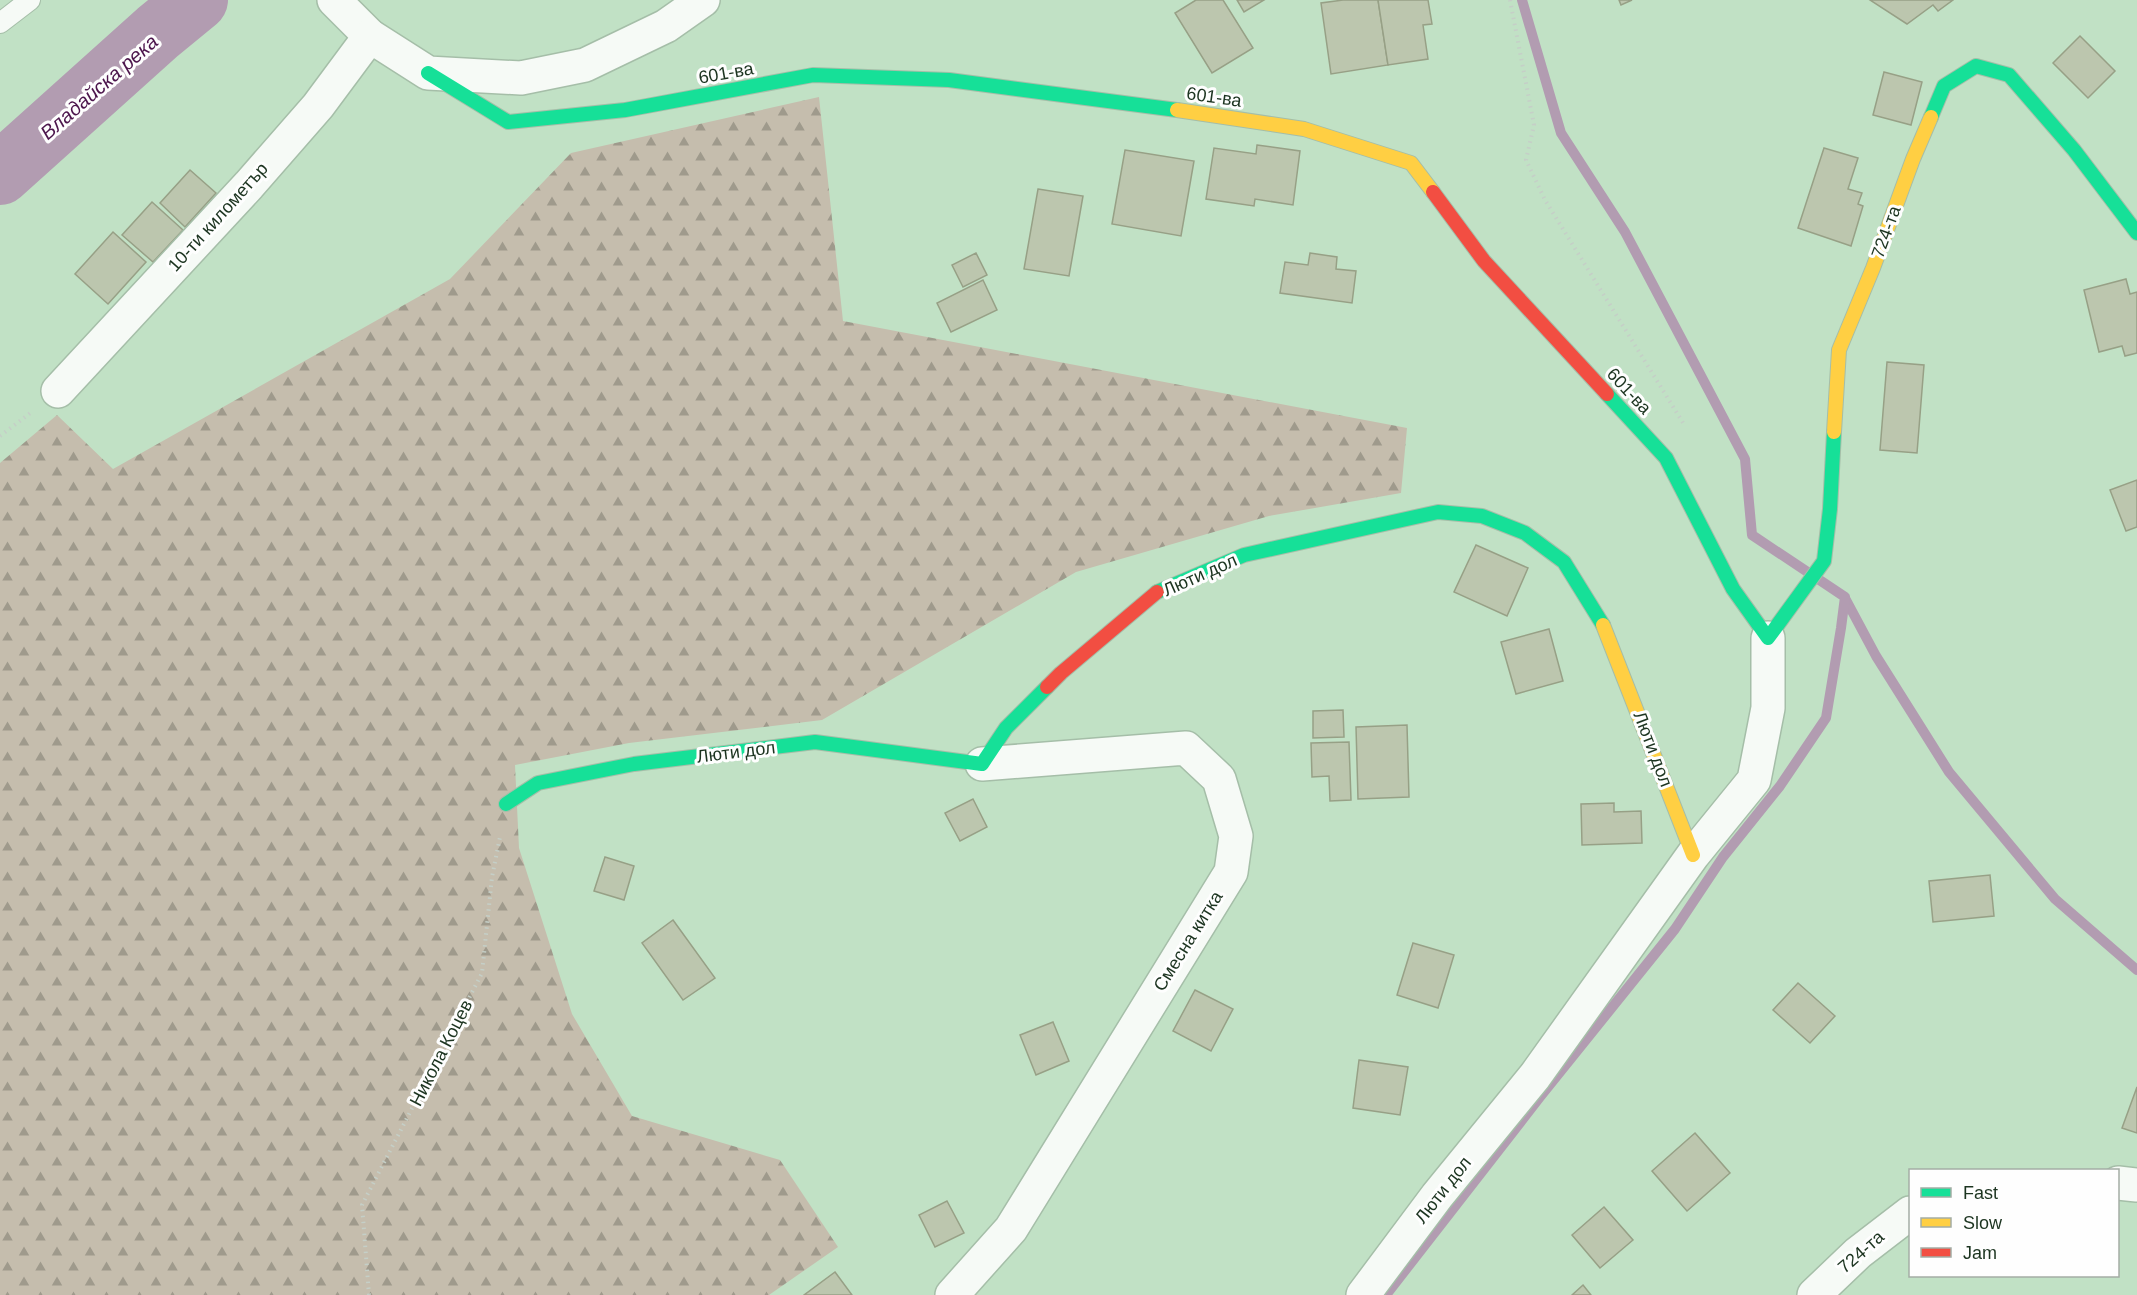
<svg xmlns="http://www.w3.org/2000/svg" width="2137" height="1295" font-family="Helvetica,sans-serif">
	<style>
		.forest { fill: url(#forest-firs) }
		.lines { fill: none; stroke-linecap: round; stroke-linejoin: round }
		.stream { stroke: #b29cb1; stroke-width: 10 }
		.river { stroke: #b29cb1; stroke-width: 62 }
		.building { fill: #bcc6ae; stroke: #97a086; stroke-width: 1.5 }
		.lane-casing { stroke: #a5bea8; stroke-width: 22 }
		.street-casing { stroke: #a5bea8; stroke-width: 36 }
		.fast-casing { stroke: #a5bea8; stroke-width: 16 }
		.slow-casing { stroke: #a5bea8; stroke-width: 16 }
		.jam-casing { stroke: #a5bea8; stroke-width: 16 }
		.path { stroke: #c5cfc7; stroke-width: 4; stroke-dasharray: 1.5 4.5; stroke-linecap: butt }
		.lane { stroke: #f6faf6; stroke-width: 20 }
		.street { stroke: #f6faf6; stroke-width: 33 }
		.fast { stroke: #16e098; stroke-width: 14 }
		.slow { stroke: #ffcf43; stroke-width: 14 }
		.jam { stroke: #f24e42; stroke-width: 14 }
		.labels { text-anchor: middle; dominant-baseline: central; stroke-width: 6; stroke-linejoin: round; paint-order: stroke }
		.street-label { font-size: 18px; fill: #1c3420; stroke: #fefefe }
		.water-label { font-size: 20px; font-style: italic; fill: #4c154c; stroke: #fefefe }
	</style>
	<defs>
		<pattern id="forest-firs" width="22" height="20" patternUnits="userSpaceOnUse" patternTransform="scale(1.5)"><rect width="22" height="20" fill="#c5bdad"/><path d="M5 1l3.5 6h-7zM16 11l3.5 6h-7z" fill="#9f9a8c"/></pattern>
	</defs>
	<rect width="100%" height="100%" fill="#c1e1c5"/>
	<!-- forest -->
	<path class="forest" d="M819,97L843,321L1407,428L1401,493L1269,516L1076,572L822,720L629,743L515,765L519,848L572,1014L632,1116L780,1160L838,1247L769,1295H0V463L57,415L113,469L450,279L571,153Z"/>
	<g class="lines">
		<!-- stream -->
		<g class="stream">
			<path d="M1845,598L1876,656L1949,772L2055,899L2137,970"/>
			<path d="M1386,1295L1540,1097L1675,929L1723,857L1780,786L1826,718L1841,628L1845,597L1752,535L1745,459L1625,232L1561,133L1522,0"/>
		</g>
		<!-- river -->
		<path class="river" d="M0,174L158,32L197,0"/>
	</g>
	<!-- building -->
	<g class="building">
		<path d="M1196,0H1223L1253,48L1212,73L1175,13Z"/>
		<path d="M1237,0H1264L1244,12Z"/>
		<path d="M1343,0H1378L1388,65L1331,74L1321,3Z"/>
		<path d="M1378,0H1428L1432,24L1423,25L1428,59L1388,65Z"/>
		<path d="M1619,0H1632L1621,5Z"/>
		<path d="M1870,0H1953L1938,11L1933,5L1907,24Z"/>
		<path d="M2080,36L2115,71L2088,98L2053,63Z"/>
		<path d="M1884,72L1922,82L1911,125L1873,115Z"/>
		<path d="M1257,145L1300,151L1293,205L1255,199L1254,206L1206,199L1214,148L1256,154Z"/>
		<path d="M1824,148L1858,158L1848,189L1862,193L1858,204L1863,206L1851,246L1798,228Z"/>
		<path d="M1125,150L1194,161L1181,236L1112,224Z"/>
		<path d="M190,170L216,193L185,227L160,203Z"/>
		<path d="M1038,189L1083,196L1069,276L1024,269Z"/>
		<path d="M152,202L183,230L153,262L122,235Z"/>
		<path d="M113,232L146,262L108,304L75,274Z"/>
		<path d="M976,253L987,275L963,287L952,265Z"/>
		<path d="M1310,253L1337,257L1336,269L1356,271L1352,303L1280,293L1285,262L1308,265Z"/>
		<path d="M2126,279L2130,294L2137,292V353L2125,356L2122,346L2099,352L2084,290Z"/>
		<path d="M983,280L997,310L951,332L937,303Z"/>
		<path d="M1887,362L1924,365L1917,453L1880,450Z"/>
		<path d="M2137,480V527L2126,531L2110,490Z"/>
		<path d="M1476,545L1528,568L1507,616L1454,592Z"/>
		<path d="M1549,629L1563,681L1516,694L1501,642Z"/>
		<path d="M1343,710L1344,737L1313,738V711Z"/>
		<path d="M1407,725L1409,797L1358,799L1356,727Z"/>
		<path d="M1349,742L1351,800L1330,801L1329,776L1312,777L1311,743Z"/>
		<path d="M973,799L987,827L960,841L945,813Z"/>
		<path d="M1614,803V812L1641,811L1642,843L1582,845L1581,804Z"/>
		<path d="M605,857L634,866L624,900L594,891Z"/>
		<path d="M1990,875L1994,916L1933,922L1929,881Z"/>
		<path d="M673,920L715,978L683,1000L642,943Z"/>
		<path d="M1413,943L1454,955L1438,1008L1397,995Z"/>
		<path d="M1798,983L1835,1016L1810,1043L1773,1010Z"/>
		<path d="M1195,990L1233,1009L1211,1051L1173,1031Z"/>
		<path d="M1053,1022L1069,1061L1036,1075L1020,1035Z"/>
		<path d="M1359,1060L1408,1067L1400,1115L1353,1108Z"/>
		<path d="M2137,1087V1133L2122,1128Z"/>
		<path d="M1695,1133L1730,1173L1687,1211L1652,1171Z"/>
		<path d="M947,1201L964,1233L935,1247L919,1215Z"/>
		<path d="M1604,1207L1633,1240L1600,1268L1572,1235Z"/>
		<path d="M835,1272L852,1295H804Z"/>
		<path d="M1583,1285L1591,1295H1572Z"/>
	</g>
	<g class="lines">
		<!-- lane casing -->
		<g class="lane-casing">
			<path id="lane" d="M0,23L30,0"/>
		</g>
		<!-- street casing -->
		<g class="street-casing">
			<g id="street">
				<path d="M334,0L370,36L428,73L521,78L585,65L666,26L703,0"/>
				<path d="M58,391L249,185L318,106L370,36"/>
				<path d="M2118,1183L2137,1185"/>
				<path d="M952,1295L1011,1229L1231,872L1236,836L1219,779L1186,748L982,764"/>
				<path d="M1363,1295L1437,1196L1535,1076L1693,855L1754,780L1768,708V638"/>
				<path d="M1814,1295L1858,1253L1910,1213"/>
			</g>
		</g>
		<!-- fast casing -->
		<g class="fast-casing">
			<g id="fast">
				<path d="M428,73L508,122L625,110L813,75L949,80L1177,110"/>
				<path d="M1931,117L1944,86L1976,66L2009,75L2074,150L2137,233"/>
				<path d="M1607,394L1666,458L1733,589L1768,638L1824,561L1830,509L1834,432"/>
				<path d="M1157,592L1244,555L1438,512L1482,516L1525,533L1564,562L1603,625"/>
				<path d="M506,804L538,783L634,764L815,742L982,764L1006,728L1047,687"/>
			</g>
		</g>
		<!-- slow casing -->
		<g class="slow-casing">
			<g id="slow">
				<path d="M1177,110L1304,129L1411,163L1433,192"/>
				<path d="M1834,432L1839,350L1873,268L1913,159L1931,117"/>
				<path d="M1603,625L1693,855"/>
			</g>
		</g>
		<!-- jam casing -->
		<g class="jam-casing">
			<g id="jam">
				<path d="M1433,192L1484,261L1607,394"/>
				<path d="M1047,687L1061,673L1157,592"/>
			</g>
		</g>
		<!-- path -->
		<g class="path">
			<path d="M1510,0L1534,125L1526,160L1545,200L1685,426"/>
			<path d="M0,436L33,411"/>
			<path d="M369,1295L362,1205L482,973L492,877L500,837"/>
		</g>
		<!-- lane -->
		<use href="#lane" class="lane"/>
		<!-- street -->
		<use href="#street" class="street"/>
		<!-- fast -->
		<use href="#fast" class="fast"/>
		<!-- slow -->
		<use href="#slow" class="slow"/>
		<!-- jam -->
		<use href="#jam" class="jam"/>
	</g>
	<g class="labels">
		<!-- street labels -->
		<g class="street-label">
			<text transform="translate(726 73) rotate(-10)">601-ва</text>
			<text transform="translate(1214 97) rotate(8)">601-ва</text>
			<text transform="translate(218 217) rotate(-48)">10-ти километър</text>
			<text transform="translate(1886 232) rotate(-70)">724-та</text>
			<text transform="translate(1629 391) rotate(47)">601-ва</text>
			<text transform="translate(1200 575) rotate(-24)">Люти дол</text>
			<text transform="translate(1653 749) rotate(69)">Люти дол</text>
			<text transform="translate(736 752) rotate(-7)">Люти дол</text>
			<text transform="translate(1188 941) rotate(-58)">Смесна китка</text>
			<text transform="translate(441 1053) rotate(-63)">Никола Коцев</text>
			<text transform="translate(1443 1190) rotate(-52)">Люти дол</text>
			<text transform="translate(1861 1252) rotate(-41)">724-та</text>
		</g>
		<!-- water labels -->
		<g class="water-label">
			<text transform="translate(99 87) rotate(-41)">Владайска река</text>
		</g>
	</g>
	<!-- legend -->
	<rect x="1909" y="1169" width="210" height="108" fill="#fefefe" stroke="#a4ada5" stroke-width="1.5"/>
	<rect x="1921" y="1188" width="30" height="9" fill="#16e098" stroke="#a4ada5" stroke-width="1.5"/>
	<text x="1963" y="1199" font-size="18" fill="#1c3420">Fast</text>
	<rect x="1921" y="1218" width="30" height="9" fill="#ffcf43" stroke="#a4ada5" stroke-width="1.5"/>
	<text x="1963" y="1229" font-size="18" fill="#1c3420">Slow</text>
	<rect x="1921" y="1248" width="30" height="9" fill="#f24e42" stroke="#a4ada5" stroke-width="1.5"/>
	<text x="1963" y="1259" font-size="18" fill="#1c3420">Jam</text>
</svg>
